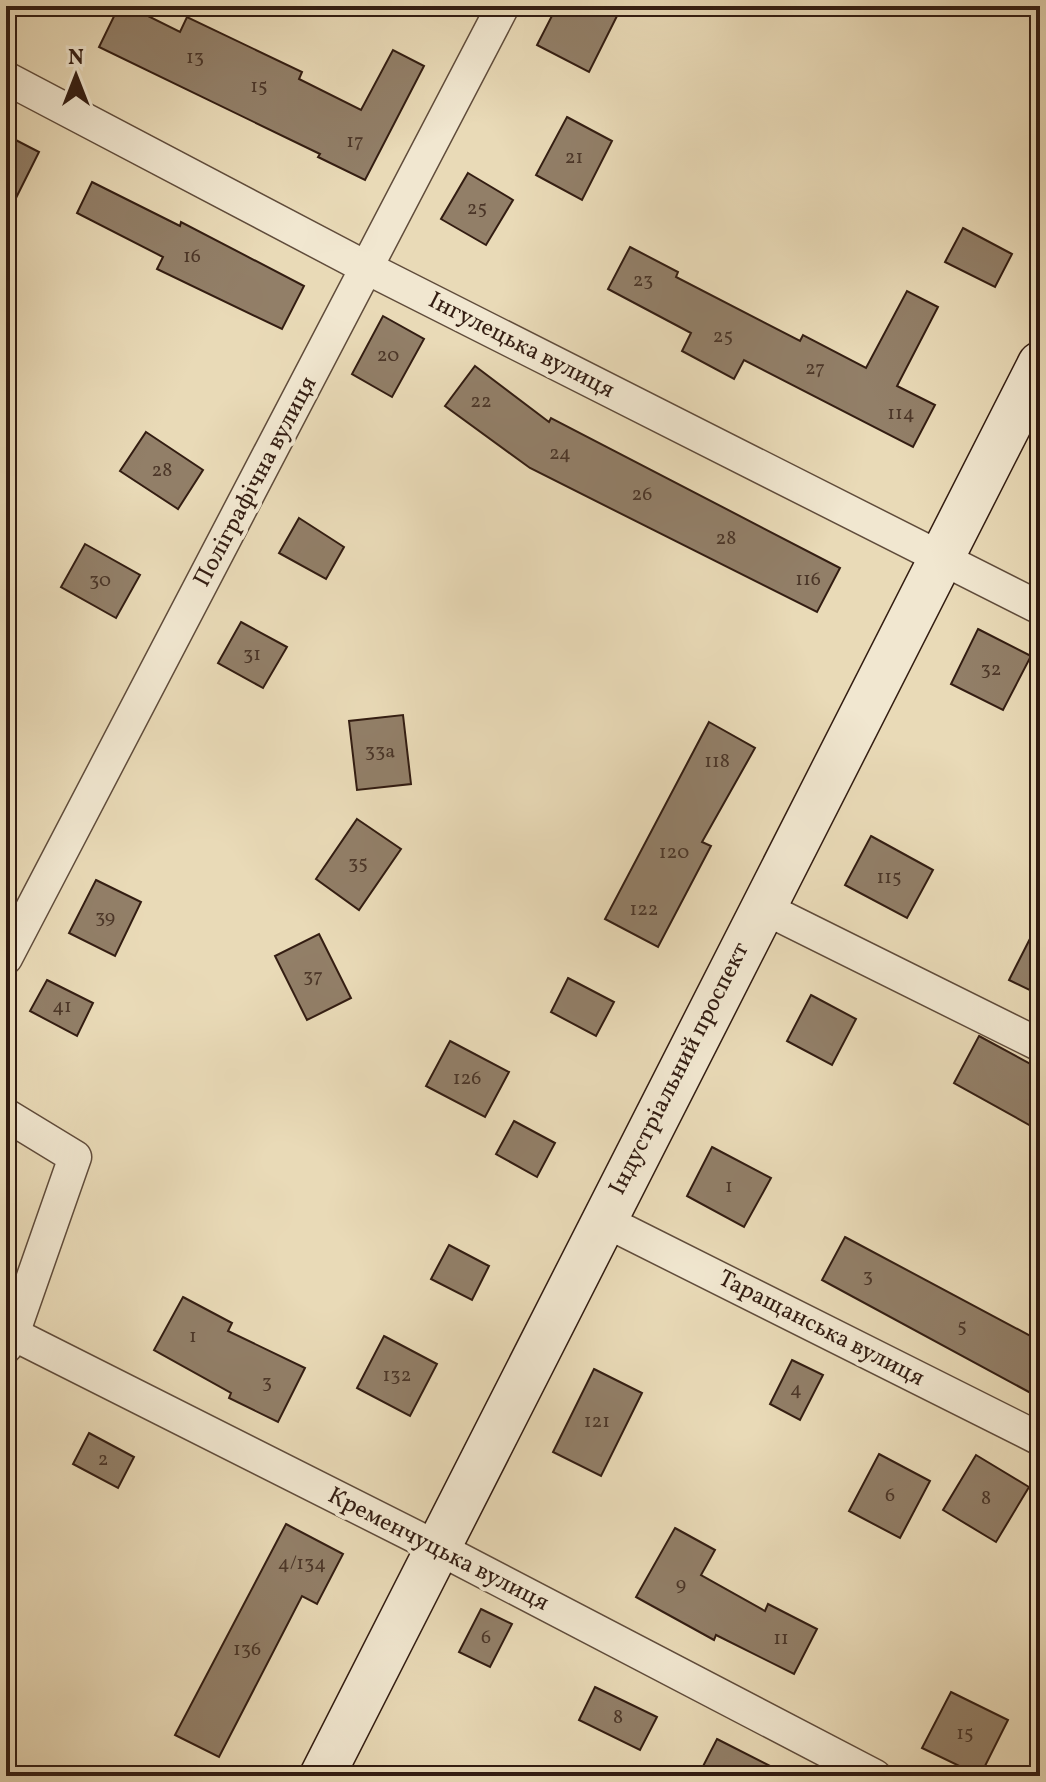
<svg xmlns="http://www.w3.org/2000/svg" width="1046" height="1782" font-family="Vollkorn,serif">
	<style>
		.building { fill: #927f68; stroke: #331d12; stroke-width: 2 }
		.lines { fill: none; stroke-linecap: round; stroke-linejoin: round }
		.street-casing { stroke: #604c3b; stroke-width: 35 }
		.secondary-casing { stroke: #331d12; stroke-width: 47 }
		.street { stroke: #f1e7d0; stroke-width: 32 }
		.secondary { stroke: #f1e7d0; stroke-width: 44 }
		.labels { text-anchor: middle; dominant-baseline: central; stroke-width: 8; stroke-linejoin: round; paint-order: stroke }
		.number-label { font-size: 20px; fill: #4b3628 }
		.street-label { font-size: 24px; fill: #331d12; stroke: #f1e7d0 }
	</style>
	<rect width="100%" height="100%" fill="#e9dab7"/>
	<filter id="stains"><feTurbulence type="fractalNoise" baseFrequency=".0025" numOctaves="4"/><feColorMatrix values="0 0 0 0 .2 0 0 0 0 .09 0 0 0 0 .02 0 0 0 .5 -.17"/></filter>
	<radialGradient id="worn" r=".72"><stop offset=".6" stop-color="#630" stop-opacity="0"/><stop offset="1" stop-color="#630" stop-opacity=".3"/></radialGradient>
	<!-- building -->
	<g class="building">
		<path d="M119,6H128L180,32L187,17L302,72L299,79L361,110L393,50L424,66L365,180L318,157L320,154L99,47Z"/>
		<path d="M557,6H622L589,72L537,45Z"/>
		<path d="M567,117L612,141L582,200L536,175Z"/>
		<path d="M6,135L39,152L6,218Z"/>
		<path d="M468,173L513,200L486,245L441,219Z"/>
		<path d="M92,182L180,226L181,222L304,286L282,329L157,269L163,257L77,213Z"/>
		<path d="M963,228L1012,254L995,287L945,262Z"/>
		<path d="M630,247L678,272L676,277L800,341L803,335L866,368L907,291L938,307L897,386L935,405L913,447L744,360L734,379L682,351L691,333L608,289Z"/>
		<path d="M383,316L424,339L392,397L352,374Z"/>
		<path d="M475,366L549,422L551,418L840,568L817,612L530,468L445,406Z"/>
		<path d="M146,432L203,470L178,509L120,471Z"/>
		<path d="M299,518L344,547L326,579L279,553Z"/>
		<path d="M85,544L140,575L116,618L61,587Z"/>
		<path d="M241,622L287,647L263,688L218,663Z"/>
		<path d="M978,629L1031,656L1003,710L951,684Z"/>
		<path d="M403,715L411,784L357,790L349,721Z"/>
		<path d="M709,722L755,748L702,842L711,846L658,947L605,919Z"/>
		<path d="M357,819L401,849L359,910L316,879Z"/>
		<path d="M871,836L933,870L907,918L845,885Z"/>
		<path d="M96,880L141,902L115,956L69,933Z"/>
		<path d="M1040,919V995L1009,980Z"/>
		<path d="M319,934L351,998L307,1020L275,956Z"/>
		<path d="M568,978L614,1002L596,1036L551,1012Z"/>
		<path d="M47,980L93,1003L77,1036L30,1011Z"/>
		<path d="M811,995L856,1019L832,1065L787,1041Z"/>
		<path d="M979,1036L1040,1069V1131L954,1083Z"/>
		<path d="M450,1041L509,1072L485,1117L426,1086Z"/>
		<path d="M514,1121L555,1143L537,1177L496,1154Z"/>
		<path d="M712,1147L771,1178L744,1227L687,1196Z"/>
		<path d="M845,1237L1040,1341V1398L822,1280Z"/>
		<path d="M449,1245L489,1266L472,1300L431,1279Z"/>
		<path d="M183,1297L232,1323L228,1331L305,1368L278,1422L229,1398L231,1393L154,1350Z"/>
		<path d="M384,1336L437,1364L410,1416L357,1388Z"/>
		<path d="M792,1360L823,1375L800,1420L770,1404Z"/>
		<path d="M594,1369L642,1393L601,1476L553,1452Z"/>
		<path d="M89,1433L134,1457L118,1488L73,1464Z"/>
		<path d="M879,1454L930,1481L900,1538L849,1511Z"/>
		<path d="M976,1455L1029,1487L996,1542L943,1510Z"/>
		<path d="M286,1524L343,1554L317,1604L302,1596L219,1757L175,1735Z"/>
		<path d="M675,1528L715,1550L701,1575L765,1611L768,1604L817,1629L794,1674L716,1635L714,1640L636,1597Z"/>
		<path d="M481,1609L512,1624L490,1667L459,1652Z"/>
		<path d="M595,1687L657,1717L640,1750L579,1720Z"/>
		<path d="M951,1692L1008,1720L980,1776L922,1748Z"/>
		<path d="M717,1739L790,1776H698Z"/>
	</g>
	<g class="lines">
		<!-- street casing -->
		<g class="street-casing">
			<g id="street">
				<path d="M6,78L369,269L1040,608"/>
				<path d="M762,907L1040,1045"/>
				<path d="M6,958L503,6"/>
				<path d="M6,1115L75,1157L13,1334"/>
				<path d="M603,1220L1040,1439"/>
				<path d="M6,1347L13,1334L436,1547L875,1776"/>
			</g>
		</g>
		<!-- secondary casing -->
		<g class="secondary-casing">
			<path id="secondary" d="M322,1776L1040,364"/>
		</g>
		<!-- street -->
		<use href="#street" class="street"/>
		<!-- secondary -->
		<use href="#secondary" class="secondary"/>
	</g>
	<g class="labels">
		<!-- number labels -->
		<g class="number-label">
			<text x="195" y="58">13</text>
			<text x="259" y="87">15</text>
			<text x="355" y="142">17</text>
			<text x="574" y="158">21</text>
			<text x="477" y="209">25</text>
			<text x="192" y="257">16</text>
			<text x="643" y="281">23</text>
			<text x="723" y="337">25</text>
			<text x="388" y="356">20</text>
			<text x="815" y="369">27</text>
			<text x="481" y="402">22</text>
			<text x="901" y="414">114</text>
			<text x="560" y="454">24</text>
			<text x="162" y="471">28</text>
			<text x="642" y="495">26</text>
			<text x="726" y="539">28</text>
			<text x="808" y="580">116</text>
			<text x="100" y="581">30</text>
			<text x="252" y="655">31</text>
			<text x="991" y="670">32</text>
			<text x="380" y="752">33а</text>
			<text x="717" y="762">118</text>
			<text x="674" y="853">120</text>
			<text x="358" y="864">35</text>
			<text x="889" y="878">115</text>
			<text x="644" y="910">122</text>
			<text x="105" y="918">39</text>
			<text x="313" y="977">37</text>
			<text x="62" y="1007">41</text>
			<text x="467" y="1079">126</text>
			<text x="729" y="1187">1</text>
			<text x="868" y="1277">3</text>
			<text x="962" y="1327">5</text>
			<text x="193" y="1337">1</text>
			<text x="397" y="1376">132</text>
			<text x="267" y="1383">3</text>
			<text x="796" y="1390">4</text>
			<text x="597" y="1422">121</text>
			<text x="103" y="1460">2</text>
			<text x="890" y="1496">6</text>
			<text x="986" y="1499">8</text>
			<text x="302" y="1564">4/134</text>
			<text x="681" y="1585">9</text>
			<text x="486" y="1638">6</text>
			<text x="781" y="1639">11</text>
			<text x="247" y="1650">136</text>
			<text x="618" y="1718">8</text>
			<text x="965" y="1734">15</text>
		</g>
		<!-- street labels -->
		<g class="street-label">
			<text transform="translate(521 346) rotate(27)">Інгулецька вулиця</text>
			<text transform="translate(256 482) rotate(-62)">Поліграфічна вулиця</text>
			<text transform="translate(680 1069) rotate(-63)">Індустріальний проспект</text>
			<text transform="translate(821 1329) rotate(27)">Таращанська вулиця</text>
			<text transform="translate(438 1550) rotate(27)">Кременчуцька вулиця</text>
		</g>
	</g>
	<!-- margin -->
	<rect width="1046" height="1782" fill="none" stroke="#e9dab7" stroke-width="32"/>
	<rect x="8" y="8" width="1030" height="1766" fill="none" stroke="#331d12" stroke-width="4"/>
	<rect x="16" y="16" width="1014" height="1750" fill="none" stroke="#331d12" stroke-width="2"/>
	<!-- north arrow -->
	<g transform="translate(76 76)" stroke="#f1e7d0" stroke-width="6" paint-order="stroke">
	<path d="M0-6L14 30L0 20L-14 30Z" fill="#331d12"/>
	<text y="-12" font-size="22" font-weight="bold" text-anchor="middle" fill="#331d12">N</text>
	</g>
	<rect width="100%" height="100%" filter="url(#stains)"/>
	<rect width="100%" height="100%" fill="url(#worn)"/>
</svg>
